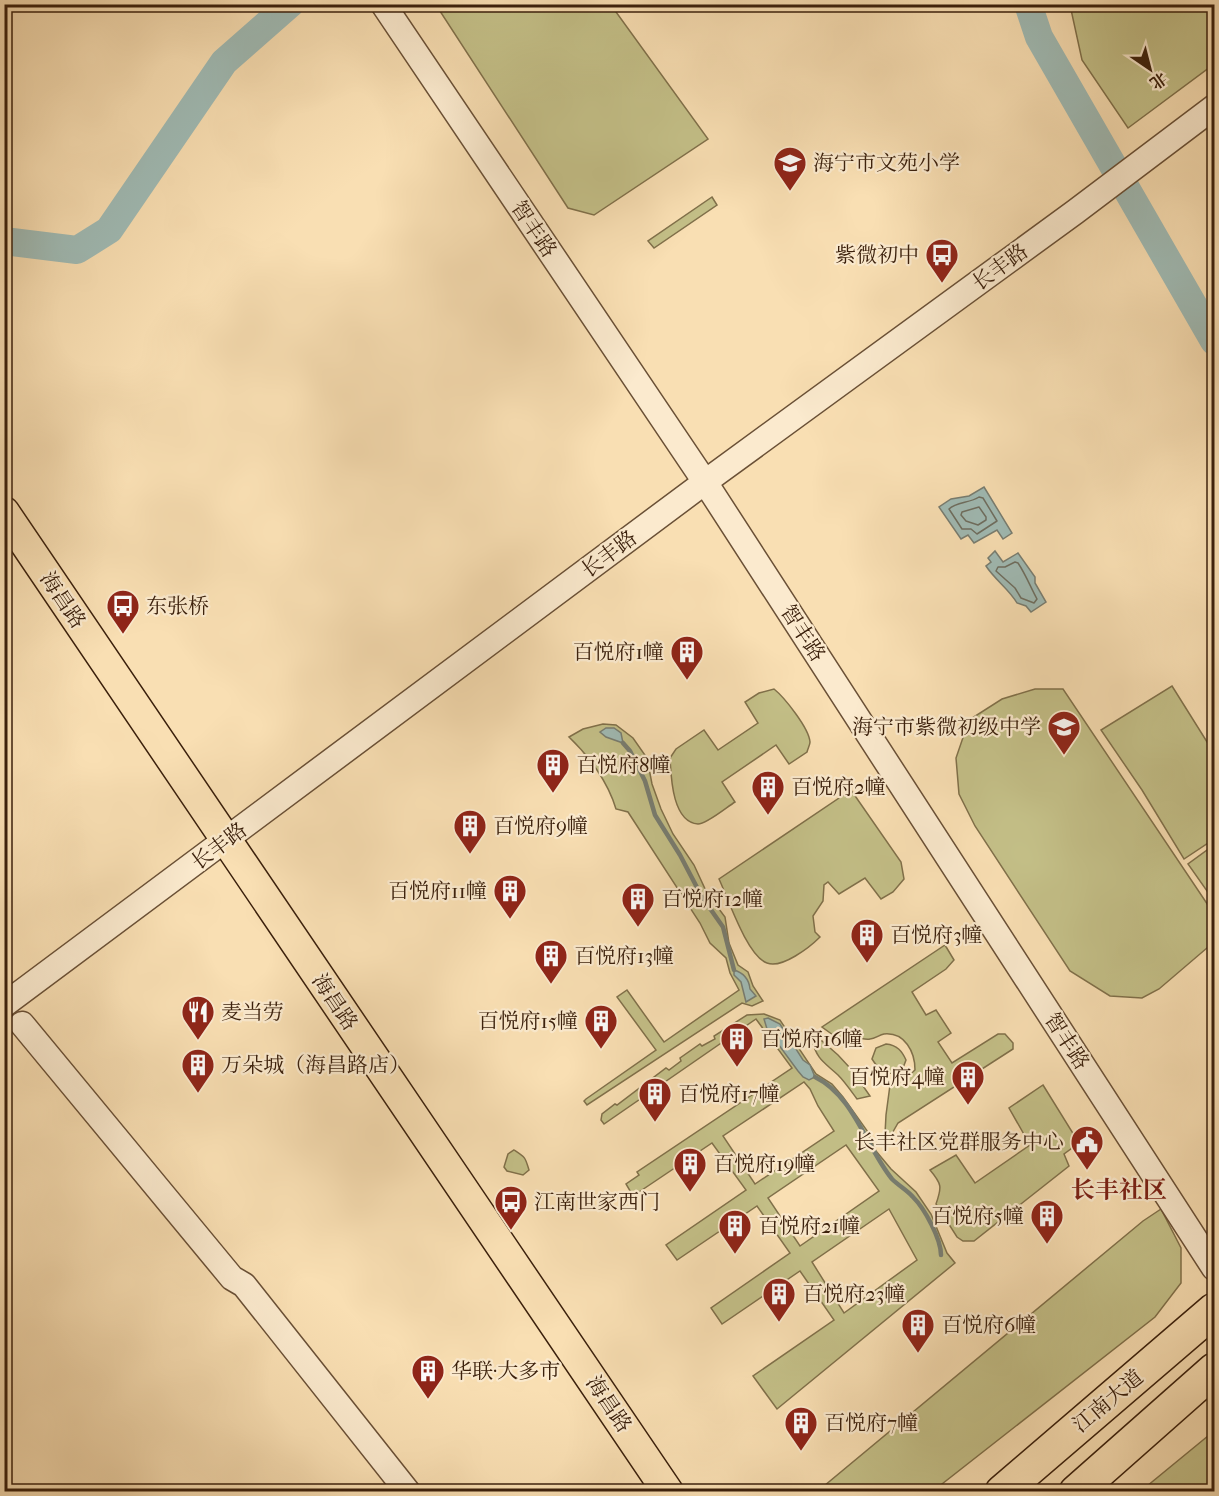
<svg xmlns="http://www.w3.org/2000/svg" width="1219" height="1496" font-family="'IM FELL French Canon','Noto Serif SC',serif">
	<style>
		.green { fill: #c4c088; stroke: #80704a; stroke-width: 1.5; fill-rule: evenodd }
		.water { fill: #a0bbb5; stroke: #787d71; stroke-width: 1.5 }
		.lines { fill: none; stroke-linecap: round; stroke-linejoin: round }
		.shore { stroke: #6e6e60; stroke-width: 1.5 }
		.stream { stroke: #787d71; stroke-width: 4.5 }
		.river { stroke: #a0bbb5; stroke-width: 28 }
		.minor-casing { stroke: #6a5036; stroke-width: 27 }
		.major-casing { stroke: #3b200c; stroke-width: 33 }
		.highway-casing { stroke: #3b200c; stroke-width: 36 }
		.minor { stroke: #fbeace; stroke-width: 24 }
		.major { stroke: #f9dfb3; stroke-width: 30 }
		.highway { stroke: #f9dfb3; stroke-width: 33 }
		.labels { text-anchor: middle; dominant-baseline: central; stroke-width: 4.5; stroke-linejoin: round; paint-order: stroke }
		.poi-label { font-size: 21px; fill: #3b200c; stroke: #fbeace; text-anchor: start }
		.street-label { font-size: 21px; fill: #3b200c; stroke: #fbeace }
		.quarter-label { font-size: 24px; font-weight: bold; fill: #7a1f14; stroke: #fbeace }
	</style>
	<rect width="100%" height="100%" fill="#f9dfb3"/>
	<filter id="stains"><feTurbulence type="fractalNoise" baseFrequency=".00333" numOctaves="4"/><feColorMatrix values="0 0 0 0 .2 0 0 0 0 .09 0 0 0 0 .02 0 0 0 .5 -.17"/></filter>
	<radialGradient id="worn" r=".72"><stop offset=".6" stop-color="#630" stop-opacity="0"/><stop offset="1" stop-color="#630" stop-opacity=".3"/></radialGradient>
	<!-- green -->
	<g class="green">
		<path d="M436,5H611L708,139L594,215L568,208Z"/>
		<path d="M1070,5H1214V64L1128,128L1082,60Z"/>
		<path d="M712,197L717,205L654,248L648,241Z"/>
		<path d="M1172,686L1214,753V839L1184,859L1142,790L1101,730Z"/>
		<path d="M774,689C784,697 809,728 810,742C810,745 808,748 807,752L789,764L776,745L722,782L735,802C727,807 707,824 698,824C672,822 671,776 670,758L676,749L704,730L718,750L758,723L745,702L759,693Z"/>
		<path d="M1035,689H1063L1214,914V942L1159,989L1142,998L1110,996L1070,971L975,826L959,794L956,758L969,720L1002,699Z"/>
		<path d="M603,724L616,725L633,738L647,758L652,784L661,809L673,834L694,865L707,893L725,917L729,943L738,965L748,972L753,986L763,1001L752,1006L742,1003L587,1105L584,1101L586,1099L656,1050L617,997L627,990L664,1042L739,990L730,973L726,958L710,943L700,923L628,812L616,809C608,782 589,756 569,737L583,729Z"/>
		<path d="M851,790L901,862L904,879L893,892L881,899L865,878L839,894L828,882L824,885L823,901L813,916L815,932L820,937C810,947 782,969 767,963C747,956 728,898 719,879Z"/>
		<path d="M1214,845V901L1188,864Z"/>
		<path d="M945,945L954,960L946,969L912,992L926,1015L936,1010L951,1033L938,1042L952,1063L998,1034H1005L1013,1043V1049L898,1123L890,1137L885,1134L886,1115L890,1085L904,1080L915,1070C915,1052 905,1032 884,1034C879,1035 875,1039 870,1039C866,1040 860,1038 856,1038L846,1047L833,1035L822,1027Z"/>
		<path d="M764,1014L780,1020L816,1074L832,1084L843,1097L868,1132L876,1151L891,1169L916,1192L931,1214L947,1253L955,1263L777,1409L753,1376L834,1320L800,1271L722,1324L711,1308L790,1253L757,1206L677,1260L666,1245L746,1190L712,1143L633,1196L626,1184L639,1175L637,1172L792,1068L756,1019L604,1124L601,1120L602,1114L615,1104L617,1105L666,1068L669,1070L681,1061L680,1058L700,1044L702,1046L715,1039L714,1036L747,1015ZM804,1082L810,1089L818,1106L834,1131L755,1184L723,1136ZM846,1145L879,1191L800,1246L768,1198ZM889,1209L917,1260L844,1313L812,1262Z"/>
		<path d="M812,1040L822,1041L838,1055L863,1082V1086L870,1096L857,1099C851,1091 845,1082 838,1075C824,1062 817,1060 812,1040Z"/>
		<path d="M886,1044C897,1045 902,1051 906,1060L903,1068L895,1074C883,1073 879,1070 872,1059L876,1048Z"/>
		<path d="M1043,1085L1079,1143L1064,1154L1069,1166L974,1241H963L957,1237L936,1204C942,1187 942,1184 930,1170L956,1155L975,1183L1030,1145L1009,1108Z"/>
		<path d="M514,1150C526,1158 525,1157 529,1170L523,1175L507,1171L504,1167L508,1154Z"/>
		<path d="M1161,1209L1181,1248V1283L1155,1317L933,1491H818L1143,1221Z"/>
		<path d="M1214,1431V1480L1197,1491H1141Z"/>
	</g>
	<!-- water -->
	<g class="water">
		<path d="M984,487L1012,533L1003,539L997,530L974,543L968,535L961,539L939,507L951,499L969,496Z"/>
		<path d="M995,551L1003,562L1018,553L1035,577V583L1046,602L1031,612L1026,606L1017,603C1009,589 995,580 986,566L991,562L988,558Z"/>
		<path d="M606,728H614L621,733L623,743L606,737L600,732Z"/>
		<path d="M734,970C744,973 749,979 750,989L756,996L746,1002L741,982L734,975Z"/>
		<path d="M768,1018L780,1024L803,1060L810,1065L815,1077L809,1080L803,1077L798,1071L767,1029L764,1019Z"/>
	</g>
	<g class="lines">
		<!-- shore -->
		<g class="shore">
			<path d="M979,497L983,498L997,521L977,534L971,529H962L949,509C956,502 970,503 979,497Z"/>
			<path d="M979,507L986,517V520L978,525L966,521L961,515L962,512Z"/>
			<path d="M1015,562L1018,563C1026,575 1030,586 1037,599L1034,603L1021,598L1015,588L996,571L998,567H1005Z"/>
		</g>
		<!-- stream -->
		<g class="stream">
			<path d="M623,743L630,751L645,781L655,815L680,855L702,897L723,927L734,970"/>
			<path d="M815,1077C854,1096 866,1147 892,1179C899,1186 907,1190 913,1197C925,1209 941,1239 941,1255"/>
		</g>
		<!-- river -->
		<g class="river">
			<path d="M1028,4L1039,37L1214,341"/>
			<path d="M4,241L77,250L109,230L224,62L290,4"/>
		</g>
		<!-- minor casing -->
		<g class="minor-casing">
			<g id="minor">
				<path d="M383,4L705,482L1214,1268"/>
				<path d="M4,1005L705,482L1075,212L1214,107"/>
				<path d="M22,1024L232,1278L244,1285L408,1492"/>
			</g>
		</g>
		<!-- major casing -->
		<g class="major-casing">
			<path id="major" d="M4,512L668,1492"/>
		</g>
		<!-- highway casing -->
		<g class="highway-casing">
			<g id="highway">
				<path d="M1002,1492L1214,1310"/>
				<path d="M1076,1492L1214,1370"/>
			</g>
		</g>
		<!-- minor -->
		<use href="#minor" class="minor"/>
		<!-- major -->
		<use href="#major" class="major"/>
		<!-- highway -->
		<use href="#highway" class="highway"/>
	</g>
	<!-- icons -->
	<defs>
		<g id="school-pin" transform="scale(1.725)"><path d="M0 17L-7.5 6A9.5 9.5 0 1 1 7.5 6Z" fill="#8f2418" stroke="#fbeace"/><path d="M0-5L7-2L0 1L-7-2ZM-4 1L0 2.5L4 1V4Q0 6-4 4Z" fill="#fff"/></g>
		<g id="bus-pin" transform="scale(1.725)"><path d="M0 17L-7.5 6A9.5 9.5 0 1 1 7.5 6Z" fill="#8f2418" stroke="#fbeace"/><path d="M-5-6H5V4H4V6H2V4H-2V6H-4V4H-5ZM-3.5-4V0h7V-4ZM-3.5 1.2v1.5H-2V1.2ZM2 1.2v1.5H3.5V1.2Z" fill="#fff"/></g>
		<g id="building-pin" transform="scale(1.725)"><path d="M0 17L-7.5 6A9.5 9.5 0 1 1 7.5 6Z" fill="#8f2418" stroke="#fbeace"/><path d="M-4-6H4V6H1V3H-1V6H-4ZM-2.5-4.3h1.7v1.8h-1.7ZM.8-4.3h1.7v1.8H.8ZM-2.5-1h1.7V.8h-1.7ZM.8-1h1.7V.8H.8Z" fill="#fff"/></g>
		<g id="restaurant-pin" transform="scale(1.725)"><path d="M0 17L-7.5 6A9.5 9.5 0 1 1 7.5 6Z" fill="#8f2418" stroke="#fbeace"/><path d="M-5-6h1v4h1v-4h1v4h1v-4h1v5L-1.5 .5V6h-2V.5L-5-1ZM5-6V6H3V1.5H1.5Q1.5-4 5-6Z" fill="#fff"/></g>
		<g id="civic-pin" transform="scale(1.725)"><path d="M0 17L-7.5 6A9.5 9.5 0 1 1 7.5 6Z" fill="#8f2418" stroke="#fbeace"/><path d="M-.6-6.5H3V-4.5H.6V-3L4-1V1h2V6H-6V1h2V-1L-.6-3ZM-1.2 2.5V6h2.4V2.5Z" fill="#fff"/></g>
	</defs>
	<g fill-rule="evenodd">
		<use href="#school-pin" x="790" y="163"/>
		<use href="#bus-pin" x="942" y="255"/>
		<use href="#bus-pin" x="123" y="606"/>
		<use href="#building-pin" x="687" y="652"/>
		<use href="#school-pin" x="1064" y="727"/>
		<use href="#building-pin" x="553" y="765"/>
		<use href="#building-pin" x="768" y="787"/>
		<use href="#building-pin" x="470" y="826"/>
		<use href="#building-pin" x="510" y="891"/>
		<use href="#building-pin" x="638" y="899"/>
		<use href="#building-pin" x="867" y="935"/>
		<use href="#building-pin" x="551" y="956"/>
		<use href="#restaurant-pin" x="198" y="1012"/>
		<use href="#building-pin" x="601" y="1021"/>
		<use href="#building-pin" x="737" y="1039"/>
		<use href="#building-pin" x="198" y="1065"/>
		<use href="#building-pin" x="968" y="1077"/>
		<use href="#building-pin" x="655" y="1094"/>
		<use href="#civic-pin" x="1087" y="1142"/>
		<use href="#building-pin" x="690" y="1164"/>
		<use href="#bus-pin" x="511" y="1202"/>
		<use href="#building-pin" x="1047" y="1216"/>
		<use href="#building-pin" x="735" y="1226"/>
		<use href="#building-pin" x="779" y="1294"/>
		<use href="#building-pin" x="918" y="1325"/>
		<use href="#building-pin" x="428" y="1371"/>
		<use href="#building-pin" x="801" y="1423"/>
	</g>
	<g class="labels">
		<!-- poi labels -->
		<g class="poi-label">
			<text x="813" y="163">海宁市文苑小学</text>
			<text x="919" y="255" text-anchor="end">紫微初中</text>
			<text x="146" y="606">东张桥</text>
			<text x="664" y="652" text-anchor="end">百悦府1幢</text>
			<text x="1041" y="727" text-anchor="end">海宁市紫微初级中学</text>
			<text x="576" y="765">百悦府8幢</text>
			<text x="791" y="787">百悦府2幢</text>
			<text x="493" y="826">百悦府9幢</text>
			<text x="487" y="891" text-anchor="end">百悦府11幢</text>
			<text x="661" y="899">百悦府12幢</text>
			<text x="890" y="935">百悦府3幢</text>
			<text x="574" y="956">百悦府13幢</text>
			<text x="221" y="1012">麦当劳</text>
			<text x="578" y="1021" text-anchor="end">百悦府15幢</text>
			<text x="760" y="1039">百悦府16幢</text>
			<text x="221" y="1065">万朵城（海昌路店）</text>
			<text x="945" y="1077" text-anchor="end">百悦府4幢</text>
			<text x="678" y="1094">百悦府17幢</text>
			<text x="1064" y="1142" text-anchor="end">长丰社区党群服务中心</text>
			<text x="713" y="1164">百悦府19幢</text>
			<text x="534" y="1202">江南世家西门</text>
			<text x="1024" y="1216" text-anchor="end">百悦府5幢</text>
			<text x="758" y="1226">百悦府21幢</text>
			<text x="802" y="1294">百悦府23幢</text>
			<text x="941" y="1325">百悦府6幢</text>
			<text x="451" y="1371">华联·大多市</text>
			<text x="824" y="1423">百悦府7幢</text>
		</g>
		<!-- street labels -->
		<g class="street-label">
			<text transform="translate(534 229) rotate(56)">智丰路</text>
			<text transform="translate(1000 267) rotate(-36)">长丰路</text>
			<text transform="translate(609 554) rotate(-37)">长丰路</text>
			<text transform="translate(63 600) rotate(56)">海昌路</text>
			<text transform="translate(803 633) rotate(57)">智丰路</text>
			<text transform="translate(219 846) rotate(-37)">长丰路</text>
			<text transform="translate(335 1002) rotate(56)">海昌路</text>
			<text transform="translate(1067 1041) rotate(57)">智丰路</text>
			<text transform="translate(1108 1401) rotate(-40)">江南大道</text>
			<text transform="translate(609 1404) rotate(56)">海昌路</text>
		</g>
		<!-- quarter labels -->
		<g class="quarter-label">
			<text x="1119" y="1190">长丰社区</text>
		</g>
	</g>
	<!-- margin -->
	<rect width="1219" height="1496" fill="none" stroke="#f9dfb3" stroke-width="24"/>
	<rect x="6" y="6" width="1207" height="1484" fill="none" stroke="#3b200c" stroke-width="3"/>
	<rect x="12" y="12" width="1195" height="1472" fill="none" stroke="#3b200c" stroke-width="1.5"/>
	<!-- north arrow -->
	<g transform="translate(1150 69) rotate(145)" stroke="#fbeace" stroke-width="4.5" paint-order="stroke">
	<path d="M0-4.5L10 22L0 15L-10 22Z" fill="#3b200c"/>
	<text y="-9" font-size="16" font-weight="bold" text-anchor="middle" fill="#3b200c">北</text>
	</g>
	<rect width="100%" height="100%" filter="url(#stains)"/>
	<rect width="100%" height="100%" fill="url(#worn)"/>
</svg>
